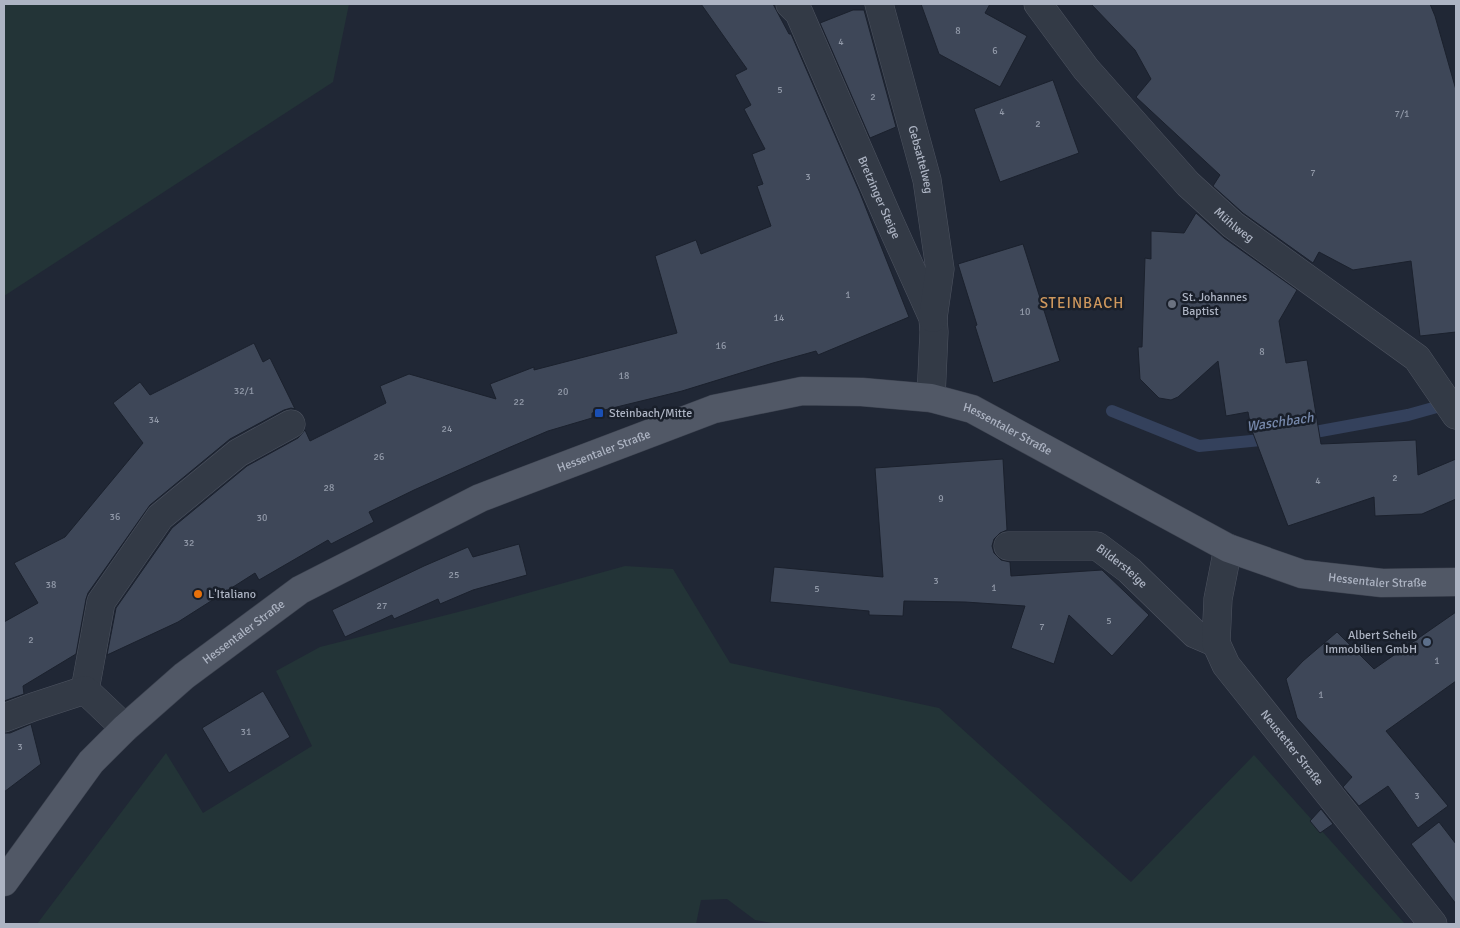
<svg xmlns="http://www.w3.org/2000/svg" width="1460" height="928" font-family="Signika,sans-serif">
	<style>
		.green { fill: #233437 }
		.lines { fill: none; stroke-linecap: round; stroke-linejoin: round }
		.stream { stroke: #34415c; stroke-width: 12 }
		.building { fill: #3e4758; stroke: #1b212d }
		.minor-casing { stroke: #4e5461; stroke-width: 29 }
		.major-casing { stroke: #3d4350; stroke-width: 29 }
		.minor { stroke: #333a46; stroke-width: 28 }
		.major { stroke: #515866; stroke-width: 28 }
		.worship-dot { fill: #6b7280; stroke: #191f2a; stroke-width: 2 }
		.transit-dot { fill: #1a4fb4; stroke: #191f2a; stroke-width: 2 }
		.food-dot { fill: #e8710a; stroke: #191f2a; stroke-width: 2 }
		.service-dot { fill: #5c6f8a; stroke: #191f2a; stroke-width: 2 }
		.labels { text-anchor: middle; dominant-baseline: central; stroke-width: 5; stroke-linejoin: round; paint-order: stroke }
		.number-label { font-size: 10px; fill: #9199a8 }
		.street-label { font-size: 12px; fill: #adb4c3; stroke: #191f2a }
		.poi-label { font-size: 12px; fill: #adb4c3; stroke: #191f2a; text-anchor: start }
		.water-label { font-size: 14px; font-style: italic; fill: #7688aa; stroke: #191f2a }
		.quarter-label { font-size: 15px; letter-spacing: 1px; fill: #cf985d; stroke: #191f2a }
	</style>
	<rect width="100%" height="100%" fill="#202735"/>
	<!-- green -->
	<g class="green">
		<path d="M4,4H349L333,82L4,296Z"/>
		<path d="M625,566L673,569L730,663L939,708L1131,882L1254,755L1405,924H940L938,923L937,924H778L755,920L727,899L701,900L696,924H37L166,753L203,813L312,746L276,671L320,647L474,608Z"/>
	</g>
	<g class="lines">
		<!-- stream -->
		<g class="stream">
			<path d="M1112,411L1199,446L1272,439"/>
			<path d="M1304,434L1408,415L1451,403"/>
		</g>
	</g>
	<!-- building -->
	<g class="building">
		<path d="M701,4H773L789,34H791L860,193L909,317L818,355L816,351L773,363L682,391L592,413V418L548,431L508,448L414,490L369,512L374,522L331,544L328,540L259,580L255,573L178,622L107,655L116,608L172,528L247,466L298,438L305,430L310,441L386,403L380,386L409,374L496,399L490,384L534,367V370L677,333L655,256L696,240L701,254L771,226L757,186L763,184L752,154L765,149L744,109L751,105L735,75L747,69Z"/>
		<path d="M921,4H990L985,13L1027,36L1000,87L939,54Z"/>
		<path d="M1091,4H1430L1435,16L1456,90V332L1420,336L1411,261L1353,270L1319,252L1313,263L1243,213L1213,186L1220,175L1136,97L1151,79L1135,50Z"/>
		<path d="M853,10H864L896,127L870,138L820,23Z"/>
		<path d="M1053,80L1079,153L1000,182L974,109Z"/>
		<path d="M1196,213L1224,238L1297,290L1279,321L1286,363L1307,360L1321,444L1416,440L1418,475L1456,459V499L1422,514L1375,516L1374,497L1288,526L1251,428L1248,412L1226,416L1218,361L1178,397L1171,400L1159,398L1140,379L1138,347H1142L1145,258L1151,259V231L1184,233Z"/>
		<path d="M1023,244L1060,361L993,383L975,326L977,325L958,264Z"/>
		<path d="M254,343L263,362L270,358L295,409L291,408L284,410L230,439L150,505L88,593L86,599L76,654L23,686L24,694L4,701V622L38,603L14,563L65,537L143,443L113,403L140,382L150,395Z"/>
		<path d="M1003,459L1007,530L1000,533L994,539L992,546L994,553L1001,560L1010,562L1011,576L1102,570L1149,615L1112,656L1069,615L1054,664L1011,648L1025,606L965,602L904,601L903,616L869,615V611L770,602L774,567L883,577L875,468Z"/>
		<path d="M519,544L527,575L473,590L440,604L438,599L394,619L392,615L345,637L332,610L424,566L468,547L473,557Z"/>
		<path d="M1456,612V681L1386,731L1448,806L1418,828L1388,786L1359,806L1343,787L1352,777L1297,718L1286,679L1303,661L1337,632L1374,669Z"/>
		<path d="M263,691L290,737L229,773L202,728Z"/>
		<path d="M31,724L41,764L4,792V733H10Z"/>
		<path d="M1321,809L1333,824L1320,833L1310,821Z"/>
		<path d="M1439,822L1456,844V904L1411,844Z"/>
	</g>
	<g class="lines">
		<!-- minor casing -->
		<g class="minor-casing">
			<g id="minor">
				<path id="s1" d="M790,4L799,13L888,218L933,318L934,332L931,398"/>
				<path id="s2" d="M879,4L927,180L940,269L933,318"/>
				<path id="s3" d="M1038,4L1086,69L1188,184L1233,225L1417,358L1456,415"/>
				<path id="s4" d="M1008,546H1097L1129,570L1195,634L1216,643"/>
				<path id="s5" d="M1228,548L1218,599L1216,643L1226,665L1433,924"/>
				<path d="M85,690L101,602L160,517L238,453L291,424"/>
				<path d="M4,718L33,707L85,690L125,728"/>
			</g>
		</g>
		<!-- major casing -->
		<g class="major-casing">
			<g id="major">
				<path id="s6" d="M4,882L91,762L125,728L184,676L300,590L480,498L714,409L802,391L862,392L931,398L972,409L1228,548L1302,574L1382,583L1456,582"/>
			</g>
		</g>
		<!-- minor -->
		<use href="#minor" class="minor"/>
		<!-- major -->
		<use href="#major" class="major"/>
	</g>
	<!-- markers -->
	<circle class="worship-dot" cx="1172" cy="304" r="5"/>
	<rect class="transit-dot" x="594" y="408" width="10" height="10" rx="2.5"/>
	<circle class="food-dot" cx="198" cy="594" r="5"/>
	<circle class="service-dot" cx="1427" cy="642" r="5"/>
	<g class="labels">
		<!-- number labels -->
		<g class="number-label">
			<text x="958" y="31">8</text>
			<text x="841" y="42">4</text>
			<text x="995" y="51">6</text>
			<text x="780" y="90">5</text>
			<text x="873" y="97">2</text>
			<text x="1002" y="112">4</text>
			<text x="1402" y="114">7/1</text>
			<text x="1038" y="124">2</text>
			<text x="1313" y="173">7</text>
			<text x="808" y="177">3</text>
			<text x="848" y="295">1</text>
			<text x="1025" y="312">10</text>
			<text x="779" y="318">14</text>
			<text x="721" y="346">16</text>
			<text x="1262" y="352">8</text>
			<text x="624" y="376">18</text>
			<text x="244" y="391">32/1</text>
			<text x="563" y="392">20</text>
			<text x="519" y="402">22</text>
			<text x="154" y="420">34</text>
			<text x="447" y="429">24</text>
			<text x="379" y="457">26</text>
			<text x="1395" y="478">2</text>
			<text x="1318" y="481">4</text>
			<text x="329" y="488">28</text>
			<text x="941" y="499">9</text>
			<text x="115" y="517">36</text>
			<text x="262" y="518">30</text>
			<text x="189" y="543">32</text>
			<text x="454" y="575">25</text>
			<text x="936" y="581">3</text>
			<text x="51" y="585">38</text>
			<text x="994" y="588">1</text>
			<text x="817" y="589">5</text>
			<text x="382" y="606">27</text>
			<text x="1109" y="621">5</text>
			<text x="1042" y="627">7</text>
			<text x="31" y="640">2</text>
			<text x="1437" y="661">1</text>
			<text x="1321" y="695">1</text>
			<text x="246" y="732">31</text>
			<text x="20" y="747">3</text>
			<text x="1417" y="796">3</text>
		</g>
		<!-- street labels -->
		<g class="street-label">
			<text stroke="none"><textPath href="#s2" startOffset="161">Gebsattelweg</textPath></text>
			<text stroke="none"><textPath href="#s1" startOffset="214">Bretzinger Steige</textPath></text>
			<text stroke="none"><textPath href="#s3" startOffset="296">Mühlweg</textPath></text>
			<text stroke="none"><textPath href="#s6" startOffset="1174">Hessentaler Straße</textPath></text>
			<text stroke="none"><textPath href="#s6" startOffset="754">Hessentaler Straße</textPath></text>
			<text stroke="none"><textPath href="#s4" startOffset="121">Bildersteige</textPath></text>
			<text stroke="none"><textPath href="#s6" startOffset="1579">Hessentaler Straße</textPath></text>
			<text stroke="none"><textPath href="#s6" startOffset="349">Hessentaler Straße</textPath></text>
			<text stroke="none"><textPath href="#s5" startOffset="226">Neustetter Straße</textPath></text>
		</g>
		<!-- poi labels -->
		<g class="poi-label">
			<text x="1182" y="297">St. Johannes<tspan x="1182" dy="14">Baptist</tspan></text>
			<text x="609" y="413">Steinbach/Mitte</text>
			<text x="208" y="594">L'Italiano</text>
			<text x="1417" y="635" text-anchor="end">Albert Scheib<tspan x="1417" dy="14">Immobilien GmbH</tspan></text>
		</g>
		<!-- water labels -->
		<g class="water-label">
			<text transform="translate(1280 422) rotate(-8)">Waschbach</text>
		</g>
		<!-- quarter labels -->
		<g class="quarter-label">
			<text x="1082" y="303">STEINBACH</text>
		</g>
	</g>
	<!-- border -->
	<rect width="1460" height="928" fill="none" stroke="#adb4c3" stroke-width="10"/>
</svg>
